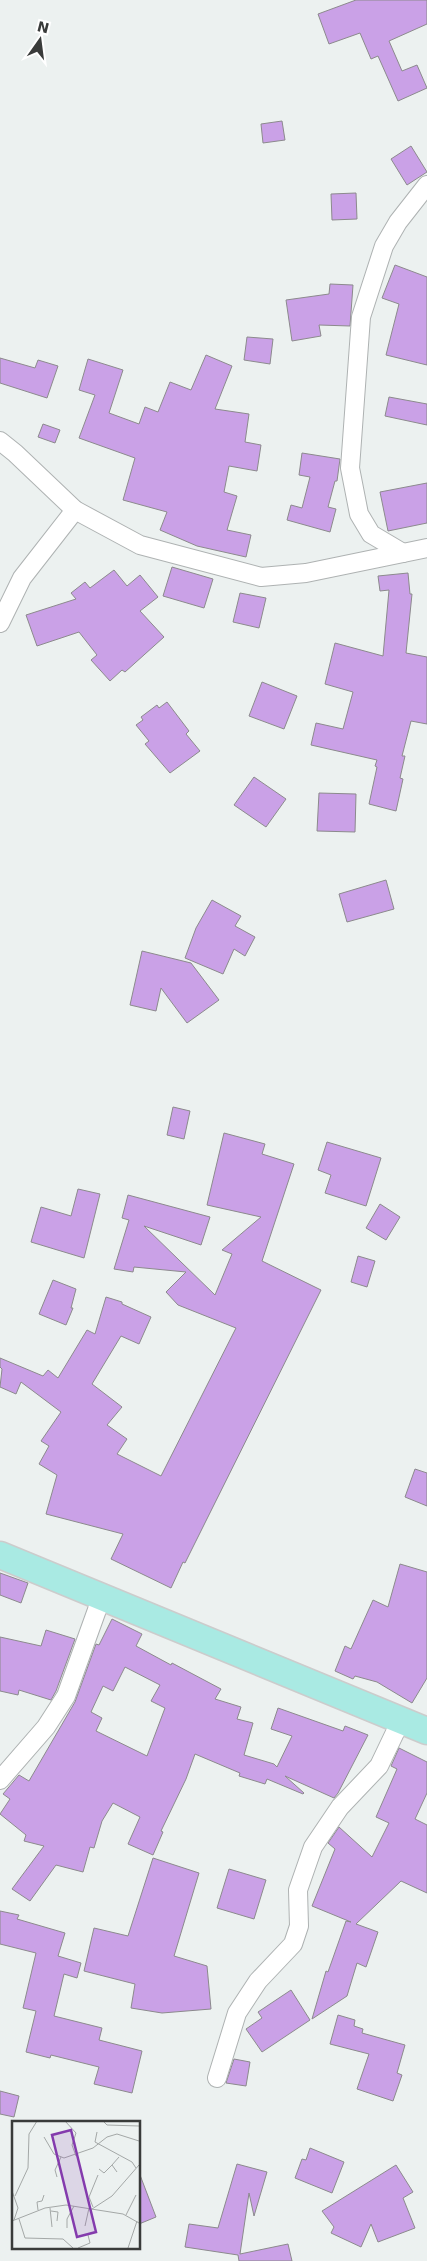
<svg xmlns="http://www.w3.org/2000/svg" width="427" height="2261" font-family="'DejaVu Sans',sans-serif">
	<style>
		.building { fill: #caa1e7; stroke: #8c8a8d; fill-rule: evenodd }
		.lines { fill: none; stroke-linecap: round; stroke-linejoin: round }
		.street-casing { stroke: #aeb2b2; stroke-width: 20 }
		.primary-casing { stroke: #ccc; stroke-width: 29 }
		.street { stroke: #fff; stroke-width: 18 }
		.primary { stroke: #a9eae3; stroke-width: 26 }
		.inset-road { fill: none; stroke: #a4a8a7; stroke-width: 1 }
		.view { fill: #843bad; fill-opacity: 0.15; stroke: #843bad; stroke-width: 2.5 }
		.inset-edge { fill: none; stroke: #393b3a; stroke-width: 2.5 }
	</style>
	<rect width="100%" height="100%" fill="#ecf1f0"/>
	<!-- building -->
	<g class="building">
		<path d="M356,0H427V24L389,41L402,71L417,65L427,88L398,101L378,56L371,59L360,33L329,44L318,14Z"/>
		<path d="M282,121L285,140L263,143L261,124Z"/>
		<path d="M411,146L427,172L407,185L391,159Z"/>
		<path d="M356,193L357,219L332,220L331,194Z"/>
		<path d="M395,265L427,277V365L386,355L399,304L382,298Z"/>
		<path d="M330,284L353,285L350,326L319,325L321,336L292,341L286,300L329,294Z"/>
		<path d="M247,337L273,339L270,364L244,360Z"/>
		<path d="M206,355L232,366L215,409L249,414L245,442L261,445L257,471L229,466L224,492L237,496L227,530L251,535L246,557L197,546L160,530L167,512L123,500L135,458L79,438L95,395L79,390L88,359L123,370L109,413L139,424L145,407L158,412L170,382L191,390Z"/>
		<path d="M0,358L35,368L38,360L58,366L47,398L0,383Z"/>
		<path d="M389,397L427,404V425L385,416Z"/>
		<path d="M43,424L60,430L55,443L38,437Z"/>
		<path d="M302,453L340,459L337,481H335L328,507L336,509L330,532L287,520L291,505L302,508L310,477L299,475Z"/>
		<path d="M427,483V523L388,531L380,492Z"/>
		<path d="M172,567L213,579L204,608L163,596Z"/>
		<path d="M114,570L127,586L140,575L158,597L140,611L164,637L125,672L122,670L110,681L91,660L97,655L79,632L37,646L26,615L76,599L71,593L85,582L90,588Z"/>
		<path d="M408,573L410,594H412L406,653L427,657V724L411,721L402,756H405L400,778L403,779L396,811L369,804L377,767L375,766L377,760L311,745L316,723L343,729L353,692L325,684L335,643L383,656L389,590L380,591L378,576Z"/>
		<path d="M240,593L266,598L259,628L233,622Z"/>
		<path d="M262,682L297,696L284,729L249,716Z"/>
		<path d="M167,702L189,731L186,734L200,751L170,773L145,744L149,741L136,725L143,720L141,717L157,705L159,708Z"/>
		<path d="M254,777L286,799L266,827L234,805Z"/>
		<path d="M319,793L356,794L355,832L317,831Z"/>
		<path d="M386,880L394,909L347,922L339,894Z"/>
		<path d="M212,900L241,916L235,926L255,937L245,956L234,949L223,974L185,958L196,928Z"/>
		<path d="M142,951L191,963L219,1000L187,1023L161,988L156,1011L130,1005Z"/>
		<path d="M173,1107L190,1111L184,1139L167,1135Z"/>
		<path d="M224,1133L265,1144L262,1154L294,1164L262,1261L321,1290L185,1563L183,1562L171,1588L111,1559L123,1534L46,1514L57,1475L39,1464L49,1446L41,1441L61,1412L21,1382L16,1394L0,1387L2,1369L0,1367V1358L43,1376L48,1370L58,1378L87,1330L95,1334L106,1297L122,1302V1304L151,1317L139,1344L121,1336L92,1384L122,1407L107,1425L127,1439L117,1454L161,1476L236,1328L178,1305L166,1292L186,1272L134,1267L133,1272L114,1269L129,1220L122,1218L128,1195L210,1217L201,1245L144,1226L215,1295L232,1254L222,1250L261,1217L207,1205Z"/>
		<path d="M327,1142L381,1158L366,1206L325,1193L331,1175L318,1170Z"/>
		<path d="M78,1189L100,1194L84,1258L31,1242L41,1207L71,1216Z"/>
		<path d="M380,1204L400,1217L386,1240L366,1228Z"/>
		<path d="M358,1256L375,1261L367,1287L351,1282Z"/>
		<path d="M53,1280L76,1289L71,1308H73L66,1325L39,1314Z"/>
		<path d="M415,1469L427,1473V1506L405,1497Z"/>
		<path d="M400,1564L427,1572V1678L412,1703L377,1682L355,1676L353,1679L335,1671L345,1646L351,1649L373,1600L388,1607Z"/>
		<path d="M0,1573L28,1583L21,1603L0,1595Z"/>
		<path d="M112,1619L142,1634L136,1646L171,1665L172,1663L221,1689L215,1699L241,1707L237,1719L253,1723L244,1755L274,1764L277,1767L292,1736L271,1729L278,1708L343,1731L345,1726L368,1735L338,1793L334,1798L285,1776L304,1793L303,1794L267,1779L265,1784L239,1776L240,1773L195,1754L186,1779L161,1831L163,1832L153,1855L128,1844L140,1817L113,1803L102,1821L94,1848L90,1847L83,1872L56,1865L30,1901L12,1889L44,1846L24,1841L26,1835L0,1814L10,1799L3,1794L19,1775L29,1781L75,1702L96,1644L99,1645ZM125,1667L160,1685L151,1701L165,1708L147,1756L96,1731L102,1718L91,1712L103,1686L113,1691Z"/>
		<path d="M46,1630L75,1639L56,1691L51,1700L19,1690L18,1695L0,1691V1637L41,1646Z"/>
		<path d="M399,1748L427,1762V1793L415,1819L427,1825V1893L401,1881L356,1924L378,1932L366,1967L357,1963L347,1996L312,2019L326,1971L328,1972L346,1921L351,1922L312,1906L335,1849L328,1843L339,1827L372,1857L389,1823L376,1817L397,1769L391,1766Z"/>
		<path d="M153,1858L199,1873L174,1956L207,1966L211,2009L162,2013L131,2008L135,1984L84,1971L94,1928L128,1936Z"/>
		<path d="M229,1869L266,1880L254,1919L217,1908Z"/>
		<path d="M0,1911L19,1915L17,1919L65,1933L58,1956L81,1963L77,1978L64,1974L54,2016L102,2028L99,2040L142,2051L132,2093L94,2084L99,2067L51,2055L50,2058L26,2052L36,2011L23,2008L36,1953L0,1944Z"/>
		<path d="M291,1990L310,2020L262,2052L246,2029L262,2018L258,2012Z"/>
		<path d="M338,2015L355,2020L354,2026L363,2029L362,2033L405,2045L397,2073L402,2075L393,2101L357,2089L369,2054L330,2044Z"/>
		<path d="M234,2059L250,2062L246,2086L226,2083Z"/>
		<path d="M0,2091L19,2096L14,2117L0,2114Z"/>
		<path d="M310,2148L344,2162L332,2193L295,2178L302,2159L306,2160Z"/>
		<path d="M237,2164L267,2172L254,2216L249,2193L240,2254L288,2244L292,2261H239L238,2255L185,2247L189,2224L218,2228Z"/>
		<path d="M396,2165L413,2192L403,2198L415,2228L378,2242L371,2224L361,2247L331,2233L334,2227L322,2211Z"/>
		<path d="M140,2175L156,2217L139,2224V2176Z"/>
	</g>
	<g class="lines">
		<!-- street casing -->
		<g class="street-casing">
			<g id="street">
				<path d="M0,441L15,453L75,510L140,545L261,577L306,573L427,548"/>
				<path d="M403,553L371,534L359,514L350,468L361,317L384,246L398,222L427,185"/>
				<path d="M0,623L22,578L75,510"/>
				<path d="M0,1780L46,1727L66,1696L102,1596"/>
				<path d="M217,2078L237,2013L258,1981L293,1944L299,1926L298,1890L313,1847L340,1807L379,1766L401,1720"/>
			</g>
		</g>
		<!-- primary casing -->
		<g class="primary-casing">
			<path id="primary" d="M0,1555L427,1731"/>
		</g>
		<!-- street -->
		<use href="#street" class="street"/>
		<!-- primary -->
		<use href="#primary" class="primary"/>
	</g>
	<!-- overview -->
	<g transform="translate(12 2121)">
		<rect width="128" height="128" fill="#ecf1f0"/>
		<path class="inset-road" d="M53,0L64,12L60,24L64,35M91,0L95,4L127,5M85,11L83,21L120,41L124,47M32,16L42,33L52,37L81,27L95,16L105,13L127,20M87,48L92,52L100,44M105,51L100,44L107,36M45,56L43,49L49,36M0,70L6,87L2,99M3,75L16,47L17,13L25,0M81,86L77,76L86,54M38,87L40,106M80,88L100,75L127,44M26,89L25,81L30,80L32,74M39,90L46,91L45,100M114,94L124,74M7,98L13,117L51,118L61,127M0,100L33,87L54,84L111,93L127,102M73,105L77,87M55,107V98L62,85M66,127L78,122L76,114M116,127L125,100"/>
		<path class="view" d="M59,9L84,111L65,116L40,14Z"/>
		<rect width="128" height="128" class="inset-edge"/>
	</g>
	<!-- north arrow -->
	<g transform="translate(40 40) rotate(14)" stroke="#ffffff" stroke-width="4" paint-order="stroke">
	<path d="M0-4L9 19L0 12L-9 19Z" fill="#393b3a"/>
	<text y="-8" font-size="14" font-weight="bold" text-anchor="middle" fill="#393b3a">N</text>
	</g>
</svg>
